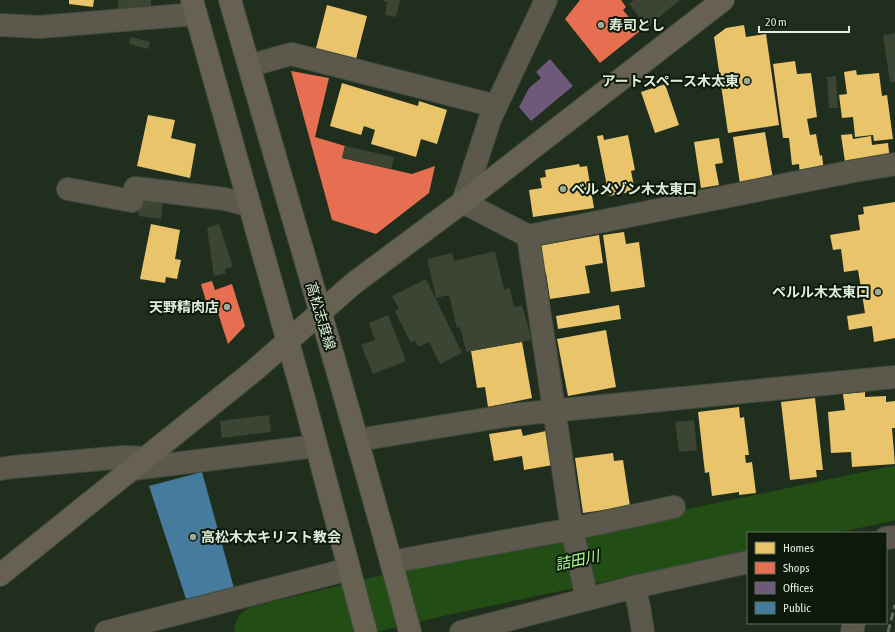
<svg xmlns="http://www.w3.org/2000/svg" width="895" height="632" font-family="'Asap Condensed','Noto Sans JP',sans-serif">
	<style>
		.homes { fill: #e9c46a }
		.shops { fill: #e76f51 }
		.offices { fill: #6d597a }
		.public { fill: #457b9d }
		.lines { fill: none; stroke-linecap: round; stroke-linejoin: round }
		.river { stroke: #224e15; stroke-width: 54 }
		.building { fill: #3c4434 }
		.street-casing { stroke: #3f4b3d; stroke-width: 24 }
		.secondary-casing { stroke: #3f4b3d; stroke-width: 24 }
		.street { stroke: #5c584c; stroke-width: 22 }
		.secondary { stroke: #676151; stroke-width: 22 }
		.rail { stroke: #666a5d; stroke-width: 3; stroke-dasharray: 8 4; stroke-linecap: butt }
		.poi-dot { fill: #9cab98; stroke: #0e190c; stroke-width: 1.5 }
		.labels { text-anchor: middle; dominant-baseline: central; stroke-width: 4; stroke-linejoin: round; paint-order: stroke }
		.poi-label { font-size: 14px; font-weight: bold; fill: #deeeda; stroke: #0e190c; text-anchor: start }
		.street-label { font-size: 14px; fill: #deeeda; stroke: #0e190c }
		.water-label { font-size: 15px; font-style: italic; fill: #a9fc93; stroke: #0e190c }
	</style>
	<rect width="100%" height="100%" fill="#202e1d"/>
	<!-- homes -->
	<g class="homes">
		<path d="M69,0H94L93,7L69,4Z"/>
		<path d="M327,5L367,16L355,63L315,52Z"/>
		<path d="M744,25L746,37L766,34L779,125L728,133L714,37L726,28Z"/>
		<path d="M795,61L797,74L811,73L817,117L807,119L810,135L816,134L820,156L822,155L824,172L800,175L799,164L792,165L789,138H783L773,64Z"/>
		<path d="M856,70L857,75L879,73L882,96L887,95L893,139L874,141L873,135L855,137L853,117L842,118L839,95L847,94L844,72Z"/>
		<path d="M342,83L418,106L419,101L447,110L437,144L421,139L416,157L371,144L375,130L364,126L361,135L330,126Z"/>
		<path d="M665,84L679,125L655,133L641,92Z"/>
		<path d="M148,115L175,120L171,138L196,144L190,178L137,166Z"/>
		<path d="M765,132L773,179L740,184L733,137Z"/>
		<path d="M852,134L853,139L871,136L872,145L888,143L890,160L845,162L841,135Z"/>
		<path d="M603,135L604,140L628,135L635,170L631,171L635,191L609,196L597,136Z"/>
		<path d="M719,138L723,163L715,164L719,185L701,188L694,142Z"/>
		<path d="M579,164L580,167L587,166L594,208L533,217L529,190L542,188L540,178L546,177L545,170Z"/>
		<path d="M895,202V338L874,342L872,326L849,330L847,316L865,313L858,270L844,272L841,249L833,250L830,235L860,230L858,215L864,214L863,207Z"/>
		<path d="M151,224L180,230L175,259L181,260L177,279L166,277L165,283L140,279Z"/>
		<path d="M624,232L626,244L639,242L645,287L611,292L603,235Z"/>
		<path d="M599,235L603,263L585,266L590,293L550,299L546,273L542,274L538,246Z"/>
		<path d="M619,305L621,319L558,329L556,316Z"/>
		<path d="M606,330L616,387L568,396L557,339Z"/>
		<path d="M522,342L532,398L488,407L485,387L477,388L471,351Z"/>
		<path d="M865,392V397L886,396V402L895,401V428H892L895,464L852,467L851,452L831,453L828,412L845,410L843,394Z"/>
		<path d="M815,398L823,470H816L817,477L790,480L781,402Z"/>
		<path d="M739,407L740,418L744,417L749,455H745L746,463L752,462L756,493L739,495V492L712,496L709,472L705,473L698,412Z"/>
		<path d="M521,429L523,436L546,431L553,465L524,470L522,456L494,461L489,434Z"/>
		<path d="M613,453L614,461L623,460L630,506L583,513L575,458Z"/>
	</g>
	<!-- shops -->
	<g class="shops">
		<path d="M580,0H621L626,7L623,10L640,31L600,63L565,19Z"/>
		<path d="M291,71L329,78L315,137L345,146L342,158L412,174L435,166L429,193L376,234L332,220Z"/>
		<path d="M212,281L215,290L232,284L245,326L228,344L218,313L210,315L201,284Z"/>
	</g>
	<!-- offices -->
	<path class="offices" d="M550,59L573,86L531,121L519,107L529,88L541,78L536,72Z"/>
	<!-- public -->
	<path class="public" d="M202,472L234,588L186,599L149,486Z"/>
	<g class="lines">
		<!-- river -->
		<path class="river" d="M261,632L444,588L895,493"/>
	</g>
	<!-- building -->
	<g class="building">
		<path d="M118,0H151V14L118,13Z"/>
		<path d="M381,0H400L396,17L385,15L387,2Z"/>
		<path d="M634,0H680L647,27L629,4Z"/>
		<path d="M895,33V82H890L883,35Z"/>
		<path d="M131,37L150,42L148,49L129,44Z"/>
		<path d="M836,76L838,108H829L827,77Z"/>
		<path d="M345,146L394,157L391,169L342,158Z"/>
		<path d="M139,198L163,200L161,219L138,216Z"/>
		<path d="M219,224L233,267L225,269L226,273L214,276L207,228Z"/>
		<path d="M495,251L504,289L510,288L514,307L522,305L532,340L466,352L460,327L457,328L449,295L436,298L427,259L452,253L454,261Z"/>
		<path d="M426,279L462,353L440,364L429,342L418,347L415,340L411,343L395,311L399,309L392,296Z"/>
		<path d="M388,315L406,361L373,374L361,345L375,340L369,323Z"/>
		<path d="M269,415L271,432L222,438L220,421Z"/>
		<path d="M694,420L697,450L679,452L675,422Z"/>
	</g>
	<g class="lines">
		<!-- street casing -->
		<g class="street-casing">
			<g id="street">
				<path d="M546,0L490,119L463,202L528,236L854,171L895,164"/>
				<path d="M0,25L39,27L196,14"/>
				<path d="M249,66L291,54L496,106"/>
				<path d="M68,189L132,201L135,188L225,199L250,206"/>
				<path d="M528,236L572,529L587,599"/>
				<path d="M358,440L511,415L895,377"/>
				<path d="M0,469L13,467L124,457L146,458"/>
				<path d="M133,469L316,446"/>
				<path d="M886,538L895,537"/>
				<path d="M391,562L572,529L674,507"/>
				<path d="M634,587L639,607L643,632"/>
				<path d="M106,632L349,569"/>
				<path d="M461,632L634,587L748,562"/>
				<path d="M852,632L854,623"/>
			</g>
		</g>
		<!-- secondary casing -->
		<g class="secondary-casing">
			<g id="secondary">
				<path d="M192,0L304,399L366,632"/>
				<path d="M230,0C290,211 354,420 410,632"/>
				<path d="M0,575L256,369L354,283L463,202L723,0"/>
			</g>
		</g>
		<!-- street -->
		<use href="#street" class="street"/>
		<!-- secondary -->
		<use href="#secondary" class="secondary"/>
		<!-- rail -->
		<path class="rail" d="M888,632L895,605"/>
	</g>
	<!-- markers -->
	<g class="poi-dot">
		<circle cx="601" cy="25" r="4"/>
		<circle cx="747" cy="81" r="4"/>
		<circle cx="563" cy="189" r="4"/>
		<circle cx="878" cy="292" r="4"/>
		<circle cx="227" cy="307" r="4"/>
		<circle cx="193" cy="537" r="4"/>
	</g>
	<g class="labels">
		<!-- poi labels -->
		<g class="poi-label">
			<text x="609" y="25">寿司とし</text>
			<text x="739" y="81" text-anchor="end">アートスペース木太東</text>
			<text x="571" y="189">ベルメゾン木太東口</text>
			<text x="870" y="292" text-anchor="end">ペルル木太東口</text>
			<text x="219" y="307" text-anchor="end">天野精肉店</text>
			<text x="201" y="537">高松木太キリスト教会</text>
		</g>
		<!-- street labels -->
		<g class="street-label">
			<text transform="translate(321 316) rotate(73)">高松志度線</text>
		</g>
		<!-- water labels -->
		<g class="water-label">
			<text transform="translate(577 560) rotate(-12)">詰田川</text>
		</g>
	</g>
	<!-- legend -->
	<rect x="747" y="532" width="140" height="92" fill="#0e190c" stroke="#616e5e"/>
	<rect x="755" y="542" width="20" height="12" fill="#e9c46a" stroke="#616e5e"/>
	<text x="783" y="552" font-size="12" fill="#deeeda">Homes</text>
	<rect x="755" y="562" width="20" height="12" fill="#e76f51" stroke="#616e5e"/>
	<text x="783" y="572" font-size="12" fill="#deeeda">Shops</text>
	<rect x="755" y="582" width="20" height="12" fill="#6d597a" stroke="#616e5e"/>
	<text x="783" y="592" font-size="12" fill="#deeeda">Offices</text>
	<rect x="755" y="602" width="20" height="12" fill="#457b9d" stroke="#616e5e"/>
	<text x="783" y="612" font-size="12" fill="#deeeda">Public</text>
	<!-- scale -->
	<path d="M759 26v6h90v-6" fill="none" stroke="#deeeda" stroke-width="2"/>
	<text x="765" y="26" font-size="12" fill="#deeeda" stroke="#0e190c" stroke-width="3" paint-order="stroke">20 m</text>
</svg>
